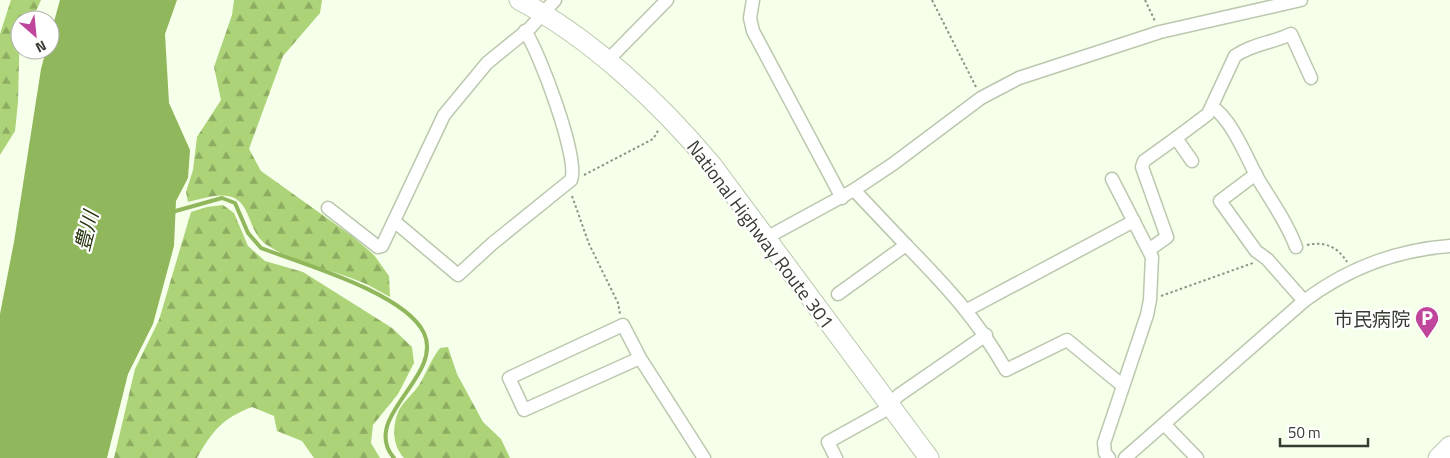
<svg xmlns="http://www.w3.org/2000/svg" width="1450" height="458" font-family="'Titillium Web','Noto Sans JP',sans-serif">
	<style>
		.forest { fill: url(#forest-firs) }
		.water { fill: #91b75c }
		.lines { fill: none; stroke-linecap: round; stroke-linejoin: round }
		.stream { stroke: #91b75c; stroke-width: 4 }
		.minor-casing { stroke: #bbc7ae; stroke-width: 15 }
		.highway-casing { stroke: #bbc7ae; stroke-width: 21 }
		.path { stroke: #8e9586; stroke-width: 2; stroke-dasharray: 2.5 2.5; stroke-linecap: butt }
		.minor { stroke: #fff; stroke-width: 12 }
		.highway { stroke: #fff; stroke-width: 19 }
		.labels { text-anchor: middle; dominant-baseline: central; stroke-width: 4.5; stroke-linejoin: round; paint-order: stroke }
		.street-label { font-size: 19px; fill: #373c32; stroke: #fff }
		.poi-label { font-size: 19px; fill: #373c32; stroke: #fff; text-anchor: end }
		.water-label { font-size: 20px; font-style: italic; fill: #273610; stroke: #fff }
	</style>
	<defs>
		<pattern id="forest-firs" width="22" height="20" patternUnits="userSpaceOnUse" patternTransform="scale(1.25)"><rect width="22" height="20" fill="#acd377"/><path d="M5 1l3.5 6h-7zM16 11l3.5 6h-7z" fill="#8dac62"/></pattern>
	</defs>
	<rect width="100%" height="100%" fill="#f5ffe9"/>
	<!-- forest -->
	<g class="forest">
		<path d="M11,0H41L32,20H20L18,102L15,131L0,155V34Z"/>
		<path d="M234,0H322L320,13L283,56L249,149L261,171L352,236L374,255L389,276L390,297C379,291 368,284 356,280C327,268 294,263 267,245C249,233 251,208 236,199C222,191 203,199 188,202L186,192L193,170L197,137L221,100L214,67L232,15Z"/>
		<path d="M223,205L234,213L248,246L265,261L303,272L392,328L412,347L414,363L398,394L373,425L371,443L380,458H314L302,441L277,431L274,416L252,407C223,418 212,431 197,458H114L135,369L159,320L191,212L207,207Z"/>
		<path d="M448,347L457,374L483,422L501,439L510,458H404C392,445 392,426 399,410C404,401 413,394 419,385C427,372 430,361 440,348Z"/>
	</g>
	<!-- water -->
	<path class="water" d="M60,0H177L165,34L169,103L190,150L188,178L176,201L174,246L153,324L128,374L107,458H0V314L14,242L41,69L46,50H50V36Z"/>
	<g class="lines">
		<!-- stream -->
		<path class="stream" d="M172,212L222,198L235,203L248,233L261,248C303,264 405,293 424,333C444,377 359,417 394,458"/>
		<!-- minor casing -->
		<g class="minor-casing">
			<g id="minor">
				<path d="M753,0L750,18L753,31L842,198"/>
				<path d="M607,61L667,0"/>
				<path d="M1212,107C1231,118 1247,158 1257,177C1271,201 1287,222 1296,247"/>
				<path d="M1192,161L1176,138L1208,114L1235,56C1252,44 1272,43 1291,34L1311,78"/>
				<path d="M1256,174L1220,201L1256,251L1267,259L1304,301"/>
				<path d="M328,208L378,247L382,246L444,115L487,63L530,28L555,0"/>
				<path d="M394,221L458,275L493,243L571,180C580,160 539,51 525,31"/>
				<path d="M766,238L854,190L893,164L981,98L1019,78L1160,32L1301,0"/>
				<path d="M906,245C947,287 977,319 1006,370L1067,340L1123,386"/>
				<path d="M1150,249L1167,237L1142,167L1144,161L1176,138"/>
				<path d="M838,294L906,245L854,190"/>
				<path d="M967,310L1134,221"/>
				<path d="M640,358L524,410L509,378L623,325L640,358L704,458"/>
				<path d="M1164,424L1197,458"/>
				<path d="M836,458L828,442L882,412L899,395L986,335"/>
				<path d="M1109,458L1105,453L1104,443L1147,315L1150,300L1152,257L1112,179"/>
				<path d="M1125,458L1304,301C1348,268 1395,250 1450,246"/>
			</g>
		</g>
		<!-- highway casing -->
		<g class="highway-casing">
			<g id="highway">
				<path d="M519,0C591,38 660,103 712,165L929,458"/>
				<path d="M1438,458L1450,446"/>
			</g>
		</g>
		<!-- path -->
		<g class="path">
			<path d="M932,0L976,87"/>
			<path d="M1145,0L1155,21"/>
			<path d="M584,175L653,139L659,129"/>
			<path d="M572,196L589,244L618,303L620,314"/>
			<path d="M1307,245C1325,241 1338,247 1347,262"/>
			<path d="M1161,296L1253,263"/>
		</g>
		<!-- minor -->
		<use href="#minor" class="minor"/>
		<!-- highway -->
		<use href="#highway" class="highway"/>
	</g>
	<!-- icons -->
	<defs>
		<g id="parking-pin" transform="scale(1.25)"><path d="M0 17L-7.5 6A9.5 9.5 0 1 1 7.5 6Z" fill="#bf469b" stroke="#fff"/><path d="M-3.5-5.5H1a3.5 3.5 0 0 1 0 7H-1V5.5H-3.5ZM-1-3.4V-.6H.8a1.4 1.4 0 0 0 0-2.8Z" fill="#fff"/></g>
	</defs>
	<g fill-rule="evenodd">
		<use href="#parking-pin" x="1427" y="318"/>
	</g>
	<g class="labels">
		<!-- street labels -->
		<g class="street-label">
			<text transform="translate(761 234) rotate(53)">National Highway Route 301</text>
		</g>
		<!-- poi labels -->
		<g class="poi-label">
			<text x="1410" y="318">市民病院</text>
		</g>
		<!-- water labels -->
		<g class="water-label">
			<text transform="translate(86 231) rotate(-76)">豊川</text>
		</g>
	</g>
	<!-- north arrow -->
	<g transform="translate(35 35) rotate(153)"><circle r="24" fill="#ffffff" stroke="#afb1ad"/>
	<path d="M0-4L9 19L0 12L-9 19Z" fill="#bf469b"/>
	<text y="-8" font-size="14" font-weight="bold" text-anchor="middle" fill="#373c32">N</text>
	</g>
	<!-- scale -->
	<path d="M1280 438v8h88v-8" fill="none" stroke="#373c32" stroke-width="2.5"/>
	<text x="1288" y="438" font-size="15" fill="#373c32" stroke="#ffffff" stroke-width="4" paint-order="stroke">50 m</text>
</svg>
